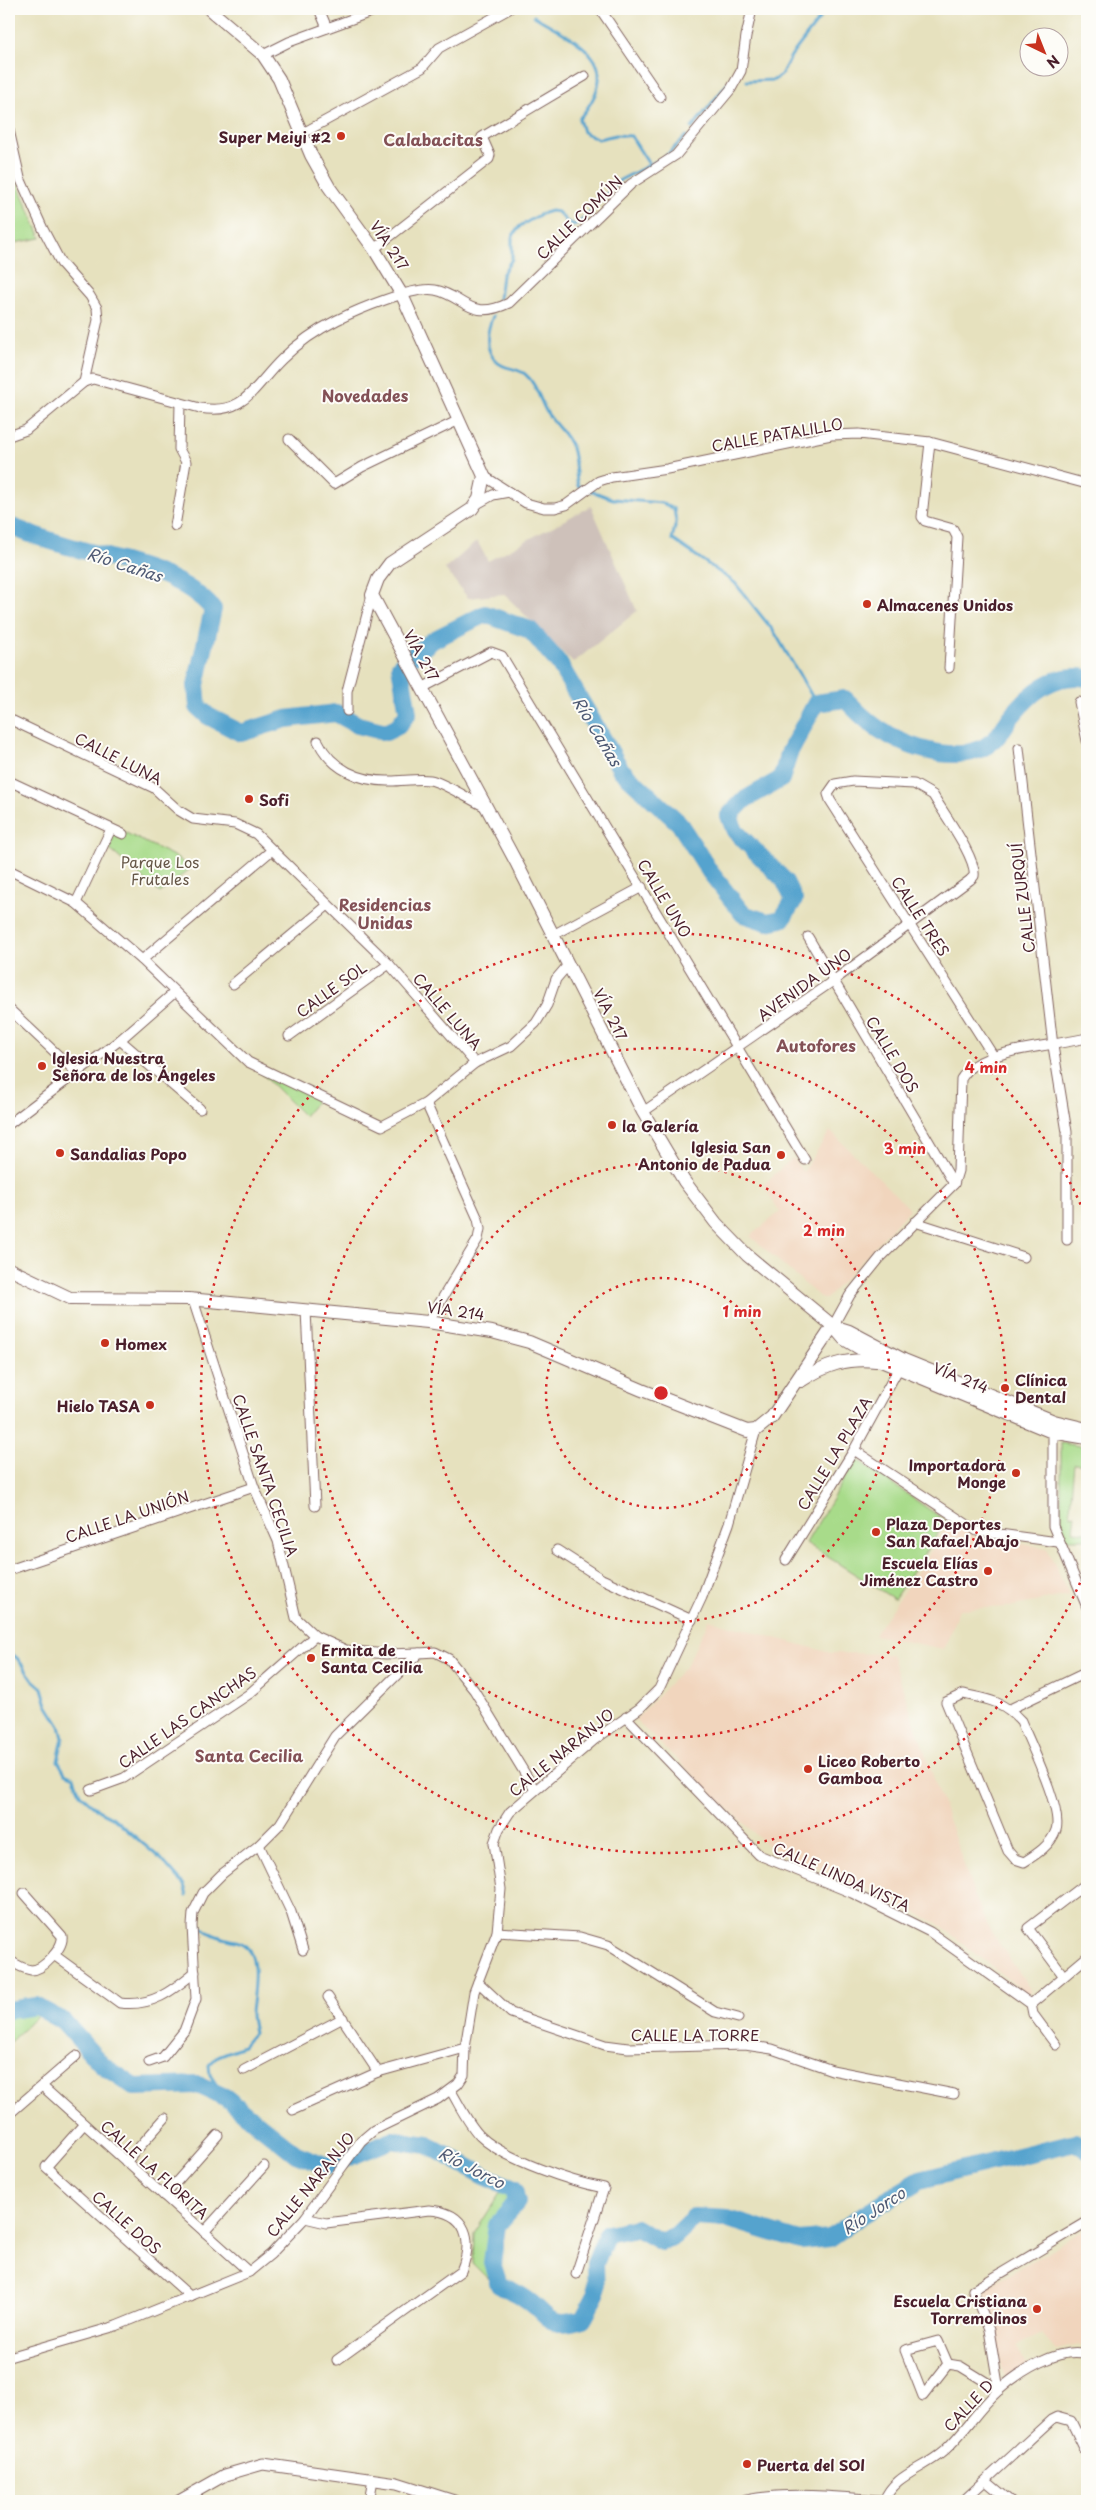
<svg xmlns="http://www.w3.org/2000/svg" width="1096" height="2510" font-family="'Playpen Sans',sans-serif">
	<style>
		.built { fill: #f1d5bd }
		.industrial { fill: #cec1ba }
		.green { fill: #a8db8a; stroke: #797d5a }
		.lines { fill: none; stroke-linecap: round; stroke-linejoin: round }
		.stream { stroke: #55a3ce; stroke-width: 3 }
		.river { stroke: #55a3ce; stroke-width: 18 }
		.minor-casing { stroke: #81635e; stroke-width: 11 }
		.tertiary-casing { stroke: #81635e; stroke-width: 13 }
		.secondary-casing { stroke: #81635e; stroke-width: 14 }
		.minor { stroke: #fff; stroke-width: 9 }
		.tertiary { stroke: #fff; stroke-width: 11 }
		.secondary { stroke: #fff; stroke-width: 12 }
		.ring { fill: none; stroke: #d62828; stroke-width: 2.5; stroke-dasharray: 2.5 5 }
		.poi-dot { fill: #c8321e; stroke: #fdfcf7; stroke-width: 2 }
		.labels { text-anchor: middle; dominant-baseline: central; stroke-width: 4; stroke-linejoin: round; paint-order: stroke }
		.poi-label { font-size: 15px; font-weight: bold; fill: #4a1f2b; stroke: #fdfcf7; text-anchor: start }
		.street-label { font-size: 15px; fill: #4a1f2b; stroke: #fdfcf7 }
		.park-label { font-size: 15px; fill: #665748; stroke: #fdfcf7 }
		.neighbourhood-label { font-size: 16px; font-weight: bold; fill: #835156; stroke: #fdfcf7 }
		.water-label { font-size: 16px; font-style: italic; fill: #4f5a74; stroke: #fdfcf7 }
		.centre { fill: #d62828; stroke: #fdfcf7; stroke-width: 2.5 }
		.ring-label { font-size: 15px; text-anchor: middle; font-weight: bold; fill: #d62828; stroke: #fdfcf7; stroke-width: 4; stroke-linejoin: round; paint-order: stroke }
	</style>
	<rect width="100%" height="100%" fill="#fdfcf7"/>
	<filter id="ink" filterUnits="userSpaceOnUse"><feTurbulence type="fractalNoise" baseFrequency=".02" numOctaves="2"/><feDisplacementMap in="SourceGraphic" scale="10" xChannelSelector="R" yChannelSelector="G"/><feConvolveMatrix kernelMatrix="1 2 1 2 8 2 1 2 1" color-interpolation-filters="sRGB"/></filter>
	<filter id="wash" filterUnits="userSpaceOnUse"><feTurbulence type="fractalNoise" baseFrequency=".0096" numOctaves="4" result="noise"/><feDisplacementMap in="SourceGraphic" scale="20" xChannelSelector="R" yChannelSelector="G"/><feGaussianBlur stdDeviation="1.12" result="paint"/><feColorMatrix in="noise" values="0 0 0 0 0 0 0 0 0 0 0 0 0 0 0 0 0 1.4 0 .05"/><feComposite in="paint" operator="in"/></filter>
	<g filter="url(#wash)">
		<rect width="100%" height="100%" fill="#e6e1be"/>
		<!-- built -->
		<g class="built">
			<path d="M830,1131L910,1209L826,1299H822L750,1236L780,1212L763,1185L792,1158L803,1172Z"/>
			<path d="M950,1523L979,1537L1047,1548L1069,1595L1009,1607L959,1609L944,1649L874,1635Z"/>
			<path d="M709,1620L831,1653L891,1654L975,1897L990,1930L1032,1992L1027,1994L937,1923L840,1876L770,1848L635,1720L686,1666Z"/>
			<path d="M1087,2228V2347L1078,2345L1056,2350L1042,2334L1016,2346L1027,2365L1006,2376L1003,2373L993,2323L983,2296L988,2287Z"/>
		</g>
		<!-- industrial -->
		<path class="industrial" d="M591,506L637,611L573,663L504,594L468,598L445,569L477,541L488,561Z"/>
		<!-- green -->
		<g class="green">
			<path d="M9,164L41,238L9,244Z"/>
			<path d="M126,833L178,858L190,869L160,893L108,848L113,834Z"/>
			<path d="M255,1067L318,1099L304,1116Z"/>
			<path d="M1061,1443L1087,1447V1465L1074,1464L1070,1508L1071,1515L1075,1514L1073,1531L1087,1532V1539H1066L1061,1530Z"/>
			<path d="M856,1459L946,1521L894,1599L806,1543Z"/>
			<path d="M32,2010L38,2015L9,2043V2013Z"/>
			<path d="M502,2190L511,2198L512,2202L493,2223L489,2264L496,2287L473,2264L474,2234Z"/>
		</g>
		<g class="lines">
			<!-- stream -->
			<g class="stream">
				<path d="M534,16C579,43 628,61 579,119L583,132L598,139L616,135L631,136L650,166"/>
				<path d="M747,81L774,80L781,75L791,56L820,18L822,9"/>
				<path d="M692,128L728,83"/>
				<path d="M499,299L502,275L512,259V237L520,226L541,214L551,211L558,212L567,222L575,225L580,222L620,180L665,157L686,136"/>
				<path d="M493,316C487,330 484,346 494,359C503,370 516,367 525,374C536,383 539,398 546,411C553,424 567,433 572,448C576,460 575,474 578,486L613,499L662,503L674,509L676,522L672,539L735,583L775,633L816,703"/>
				<path d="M9,1652L17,1658L33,1680L42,1688L47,1705L60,1726L63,1738L58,1761L65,1773L74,1777L80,1794L98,1810L112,1817L162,1860L184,1885L187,1896"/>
				<path d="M199,1924C207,1935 223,1938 236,1941C264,1948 252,1993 251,2014C251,2020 253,2027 254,2033L243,2046L218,2056L209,2065L210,2075L225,2097"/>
			</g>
			<!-- river -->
			<g class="river">
				<path d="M9,526C35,536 62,545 89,552C133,565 182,574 213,609L196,685L198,707L208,716L241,733L286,719L336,713L358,725L386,732L398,726L408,713L400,666L433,640L485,614L530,630L558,662L621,770L679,823L710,872L743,914L767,922L782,919L794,900L784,880L735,831L729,816L744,800L781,779L790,751L816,703L845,699C852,706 859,714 867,720C895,745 960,770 993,741C1000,735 1005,725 1011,717C1031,692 1054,672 1087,678"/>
				<path d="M9,2010L36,2006L63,2021L102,2065L135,2087L198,2085L225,2097L296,2154L327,2166L392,2140L428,2145L485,2176L514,2189L517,2202L497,2225L492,2263L499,2285C507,2289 516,2292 523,2297C549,2313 545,2331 583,2319L596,2295L595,2264L607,2234L636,2228L661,2242L674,2236L694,2217L728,2219L800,2241L830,2238L864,2214L920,2180L1075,2142L1087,2150"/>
			</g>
		</g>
	</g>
	<g filter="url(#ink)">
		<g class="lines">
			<!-- minor casing -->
			<g class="minor-casing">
				<g id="minor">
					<path d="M319,9L327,28"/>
					<path d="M600,9L660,97"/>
					<path d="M263,55L289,42L379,9"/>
					<path d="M9,130L20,178L43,229L61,263L90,296L97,308L98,320L84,382"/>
					<path d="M303,133L422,68L439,48L509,9"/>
					<path d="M374,249L489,159L490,155L482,137L585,76"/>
					<path d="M9,436L26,430L84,382L93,379L200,408C245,416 254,386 282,359C298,343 317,330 337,320C357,310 413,286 435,290C465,296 469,322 509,303L631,184L676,155L731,89L741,71L746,36L752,9"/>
					<path d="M289,439L334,484L362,467L459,420"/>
					<path d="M930,442L922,517L925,521L953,529L957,537L949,668"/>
					<path d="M484,476L526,503L544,508H555L566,505L599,481L612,477L667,469L831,435L859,434L930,442L1087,484"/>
					<path d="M477,504L493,495L509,492"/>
					<path d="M175,526L186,462L179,449L180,403"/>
					<path d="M422,688L491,652L502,656L805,1160"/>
					<path d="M1079,702L1087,741"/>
					<path d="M347,711V691L372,595"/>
					<path d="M9,719L154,788L178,810L193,819L235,824L256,834L389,964L475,1063"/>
					<path d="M318,741C331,769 360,782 391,781C403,781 418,778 430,780C443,782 472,801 486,807"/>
					<path d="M1019,748L1053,1046L1067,1132V1240"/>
					<path d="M9,781L123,834"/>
					<path d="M9,870L76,903L142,960L248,1062L382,1126L426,1103L475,1063L511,1046L536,1023L547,1005L556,979L568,965"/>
					<path d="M76,903L111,829"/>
					<path d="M553,935L642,887"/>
					<path d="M808,937L954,1184"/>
					<path d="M142,960L272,850"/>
					<path d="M233,984L328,905"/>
					<path d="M9,1009L77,1073"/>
					<path d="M289,1036L389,964"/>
					<path d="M120,1040L200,1109"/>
					<path d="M426,1103L478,1219L480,1229L478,1239L428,1322"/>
					<path d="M643,1112L833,981L970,880L974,876C977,858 943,813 933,795L914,784L853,781L835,784L828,794L830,800L994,1057"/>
					<path d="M9,1124L120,1040L175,992"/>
					<path d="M915,1222L1024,1257"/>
					<path d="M193,1300L254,1487L278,1541L296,1618L315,1636L346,1650L386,1654L419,1653"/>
					<path d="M306,1310L315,1506"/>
					<path d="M833,1326L850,1295L880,1258L954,1184L958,1171L961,1079C964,1075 967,1070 971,1067C1000,1048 1053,1046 1087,1038"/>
					<path d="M1053,1427V1526L1087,1607"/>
					<path d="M854,1450L977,1531L1058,1542"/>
					<path d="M557,1550L602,1579L692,1620"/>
					<path d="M786,1560L854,1450L901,1364"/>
					<path d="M9,1570L254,1487"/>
					<path d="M963,1694C988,1699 1003,1701 1021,1721C1030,1743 1063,1810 1056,1830C1051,1845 1037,1854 1024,1862L1015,1859L1008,1851L946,1702Z"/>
					<path d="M1010,1709L1087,1672"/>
					<path d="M626,1717L759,1855L852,1893L930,1932L1031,2004L1033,2014L1056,2045"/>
					<path d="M91,1790L124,1778L249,1694L315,1636"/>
					<path d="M259,1845L291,1912L303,1950"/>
					<path d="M497,1932L580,1937L608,1945L715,2012L738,2018"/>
					<path d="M54,1955L120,2003C152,2007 172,1991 195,1972"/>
					<path d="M9,1960C15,1964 24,1969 31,1970C44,1970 64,1947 62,1936L24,1893"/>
					<path d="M1063,1975L1028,1928L1087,1883"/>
					<path d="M478,1982L511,2013L605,2045L628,2048L745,2045L772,2049L832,2070L954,2094"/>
					<path d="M328,1997L378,2072"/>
					<path d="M1031,2004L1087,1957"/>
					<path d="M149,2062L163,2057L184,2031L196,1999L192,1926L193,1913L203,1893L222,1874L259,1845L280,1824L335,1736L419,1653L435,1652L449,1659L474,1690L535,1790"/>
					<path d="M244,2070L343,2018"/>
					<path d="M42,2086L249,2272"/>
					<path d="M451,2091C460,2106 468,2124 480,2136C503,2159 572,2182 604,2188L576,2274"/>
					<path d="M293,2110L378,2072L465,2048"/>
					<path d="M9,2114L76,2056"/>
					<path d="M84,2124L46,2167L191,2297"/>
					<path d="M126,2162L165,2118"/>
					<path d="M164,2196L218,2135"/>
					<path d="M305,2218L326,2223L429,2210C467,2212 474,2240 461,2271L337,2360"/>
					<path d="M204,2232L264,2166"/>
					<path d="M9,2357L116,2326L249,2272L271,2254L305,2218L361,2141L374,2130L438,2099L458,2084L464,2075L465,2048L474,1992L497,1932L501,1889L494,1843L499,1829L510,1812L594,1740L640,1708L659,1689L702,1597L729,1524L756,1430"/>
					<path d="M948,2364L938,2341L905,2350L923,2396L948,2364L960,2366L999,2390"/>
					<path d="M999,2390L989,2330L973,2290L1087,2222"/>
					<path d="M986,2481L1010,2501"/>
					<path d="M369,2501L373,2480"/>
					<path d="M884,2501C893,2475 924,2469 944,2451C964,2433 978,2409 998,2391C1019,2372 1059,2346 1087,2354"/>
					<path d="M963,2501L1051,2420L1057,2417L1071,2421L1087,2454"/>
				</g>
			</g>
			<!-- tertiary casing -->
			<g class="tertiary-casing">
				<g id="tertiary">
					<path d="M179,2501L225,2475L263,2464L397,2483L454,2501"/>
					<path d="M746,2501C791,2492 834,2498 880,2501"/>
				</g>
			</g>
			<!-- secondary casing -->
			<g class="secondary-casing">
				<g id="secondary">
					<path d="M209,9L263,55L279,79L311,155L329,187L374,249L402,295L484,476L479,499L472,509L390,563L378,579L372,595L517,864L643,1112L684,1181L716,1223L747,1255L833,1326L844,1339L881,1361L1052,1432L1087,1438"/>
					<path d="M9,1269L70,1298L189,1299L428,1322L492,1332L529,1342L642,1390L747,1431L756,1430L772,1417L833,1326"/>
					<path d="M833,1326L849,1331L904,1360L1054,1421L1087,1429"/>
					<path d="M801,1381C825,1365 846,1358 876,1361"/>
				</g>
			</g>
			<!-- minor -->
			<use href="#minor" class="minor"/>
			<!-- tertiary -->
			<use href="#tertiary" class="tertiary"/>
			<!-- secondary -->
			<use href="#secondary" class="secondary"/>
		</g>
	</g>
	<!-- distance rings -->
	<g class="ring">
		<circle cx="661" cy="1393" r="115"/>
		<circle cx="661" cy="1393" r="230"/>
		<circle cx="661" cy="1393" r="345"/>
		<path d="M1086 1569A460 460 0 1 1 1086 1217"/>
	</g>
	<!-- markers -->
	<g class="poi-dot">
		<circle cx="341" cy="136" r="5"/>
		<circle cx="867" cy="604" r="5"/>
		<circle cx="249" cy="799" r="5"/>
		<circle cx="42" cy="1066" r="5"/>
		<circle cx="612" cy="1125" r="5"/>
		<circle cx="60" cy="1153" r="5"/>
		<circle cx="781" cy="1155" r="5"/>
		<circle cx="105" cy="1343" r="5"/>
		<circle cx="1005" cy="1388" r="5"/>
		<circle cx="150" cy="1405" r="5"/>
		<circle cx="1016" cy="1473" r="5"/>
		<circle cx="876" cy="1532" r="5"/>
		<circle cx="988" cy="1571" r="5"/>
		<circle cx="311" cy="1658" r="5"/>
		<circle cx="808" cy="1769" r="5"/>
		<circle cx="1037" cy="2309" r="5"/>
		<circle cx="747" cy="2464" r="5"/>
	</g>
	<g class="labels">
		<!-- poi labels -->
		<g class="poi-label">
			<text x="331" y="136" text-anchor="end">Super Meiyi #2</text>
			<text x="877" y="604">Almacenes Unidos</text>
			<text x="259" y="799">Sofi</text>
			<text x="52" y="1057">Iglesia Nuestra<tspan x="52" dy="17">Señora de los Ángeles</tspan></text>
			<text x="622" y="1125">la Galería</text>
			<text x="771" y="1146" text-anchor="end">Iglesia San<tspan x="771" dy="17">Antonio de Padua</tspan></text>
			<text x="70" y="1153">Sandalias Popo</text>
			<text x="115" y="1343">Homex</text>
			<text x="1015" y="1379">Clínica<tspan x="1015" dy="17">Dental</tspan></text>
			<text x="140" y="1405" text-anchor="end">Hielo TASA</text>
			<text x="1006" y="1464" text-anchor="end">Importadora<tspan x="1006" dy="17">Monge</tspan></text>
			<text x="886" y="1523">Plaza Deportes<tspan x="886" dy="17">San Rafael Abajo</tspan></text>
			<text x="978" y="1562" text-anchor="end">Escuela Elías<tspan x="978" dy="17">Jiménez Castro</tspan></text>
			<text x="321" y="1649">Ermita de<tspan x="321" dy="17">Santa Cecilia</tspan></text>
			<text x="818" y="1760">Liceo Roberto<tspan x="818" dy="17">Gamboa</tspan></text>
			<text x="1027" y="2300" text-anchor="end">Escuela Cristiana<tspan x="1027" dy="17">Torremolinos</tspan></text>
			<text x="757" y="2464">Puerta del SOl</text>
		</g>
		<!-- street labels -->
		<g class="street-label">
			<text transform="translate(579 217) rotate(-44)">CALLE COMÚN</text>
			<text transform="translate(390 245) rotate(56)">VÍA 217</text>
			<text transform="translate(777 434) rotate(-10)">CALLE PATALILLO</text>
			<text transform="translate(422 655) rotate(61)">VÍA 217</text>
			<text transform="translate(119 758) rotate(27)">CALLE LUNA</text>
			<text transform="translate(665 898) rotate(59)">CALLE UNO</text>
			<text transform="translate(1022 898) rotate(-97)">CALLE ZURQUÍ</text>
			<text transform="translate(921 916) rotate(57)">CALLE TRES</text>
			<text transform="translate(804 984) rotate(-36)">AVENIDA UNO</text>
			<text transform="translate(331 989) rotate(-36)">CALLE SOL</text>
			<text transform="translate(448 1011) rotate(49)">CALLE LUNA</text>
			<text transform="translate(611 1014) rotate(63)">VÍA 217</text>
			<text transform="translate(893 1054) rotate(59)">CALLE DOS</text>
			<text transform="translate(456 1310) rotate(8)">VÍA 214</text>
			<text transform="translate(961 1377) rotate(22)">VÍA 214</text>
			<text transform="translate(834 1453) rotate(-59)">CALLE LA PLAZA</text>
			<text transform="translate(266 1475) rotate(71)">CALLE SANTA CECILIA</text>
			<text transform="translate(127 1516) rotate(-19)">CALLE LA UNIÓN</text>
			<text transform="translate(187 1717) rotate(-35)">CALLE LAS CANCHAS</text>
			<text transform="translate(561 1752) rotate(-39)">CALLE NARANJO</text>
			<text transform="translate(842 1876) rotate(24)">CALLE LINDA VISTA</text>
			<text x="695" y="2034">CALLE LA TORRE</text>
			<text transform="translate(155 2169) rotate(42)">CALLE LA FLORITA</text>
			<text transform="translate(310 2184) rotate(-51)">CALLE NARANJO</text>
			<text transform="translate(127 2222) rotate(42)">CALLE DOS</text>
			<text transform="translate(968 2405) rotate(-47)">CALLE D</text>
		</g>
		<!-- park labels -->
		<g class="park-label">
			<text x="160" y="861">Parque Los<tspan x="160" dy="17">Frutales</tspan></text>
		</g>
		<!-- neighbourhood labels -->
		<g class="neighbourhood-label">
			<text x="433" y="139">Calabacitas</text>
			<text x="365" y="395">Novedades</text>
			<text x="385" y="904">Residencias<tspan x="385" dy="18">Unidas</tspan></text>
			<text x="816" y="1045">Autofores</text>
			<text x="249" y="1755">Santa Cecilia</text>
		</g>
		<!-- water labels -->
		<g class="water-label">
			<text transform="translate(125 564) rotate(18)">Río Cañas</text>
			<text transform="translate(598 731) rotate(59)">Río Cañas</text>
			<text transform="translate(472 2167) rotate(27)">Río Jorco</text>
			<text transform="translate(873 2210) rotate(-33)">Río Jorco</text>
		</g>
	</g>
	<circle cx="661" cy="1393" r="8" class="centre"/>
	<g class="ring-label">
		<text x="986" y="1073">4 min</text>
		<text x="905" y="1154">3 min</text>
		<text x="824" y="1236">2 min</text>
		<text x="742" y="1317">1 min</text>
	</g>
	<!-- margin -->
	<rect width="1096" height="2510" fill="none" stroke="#fdfcf7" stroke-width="30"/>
	<!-- north arrow -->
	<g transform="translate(1044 52) rotate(137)"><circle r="24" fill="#fdfcf7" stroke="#b5a4a5"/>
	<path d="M0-4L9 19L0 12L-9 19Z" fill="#c8321e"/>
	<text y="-8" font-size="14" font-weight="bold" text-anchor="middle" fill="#4a1f2b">N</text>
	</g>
</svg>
